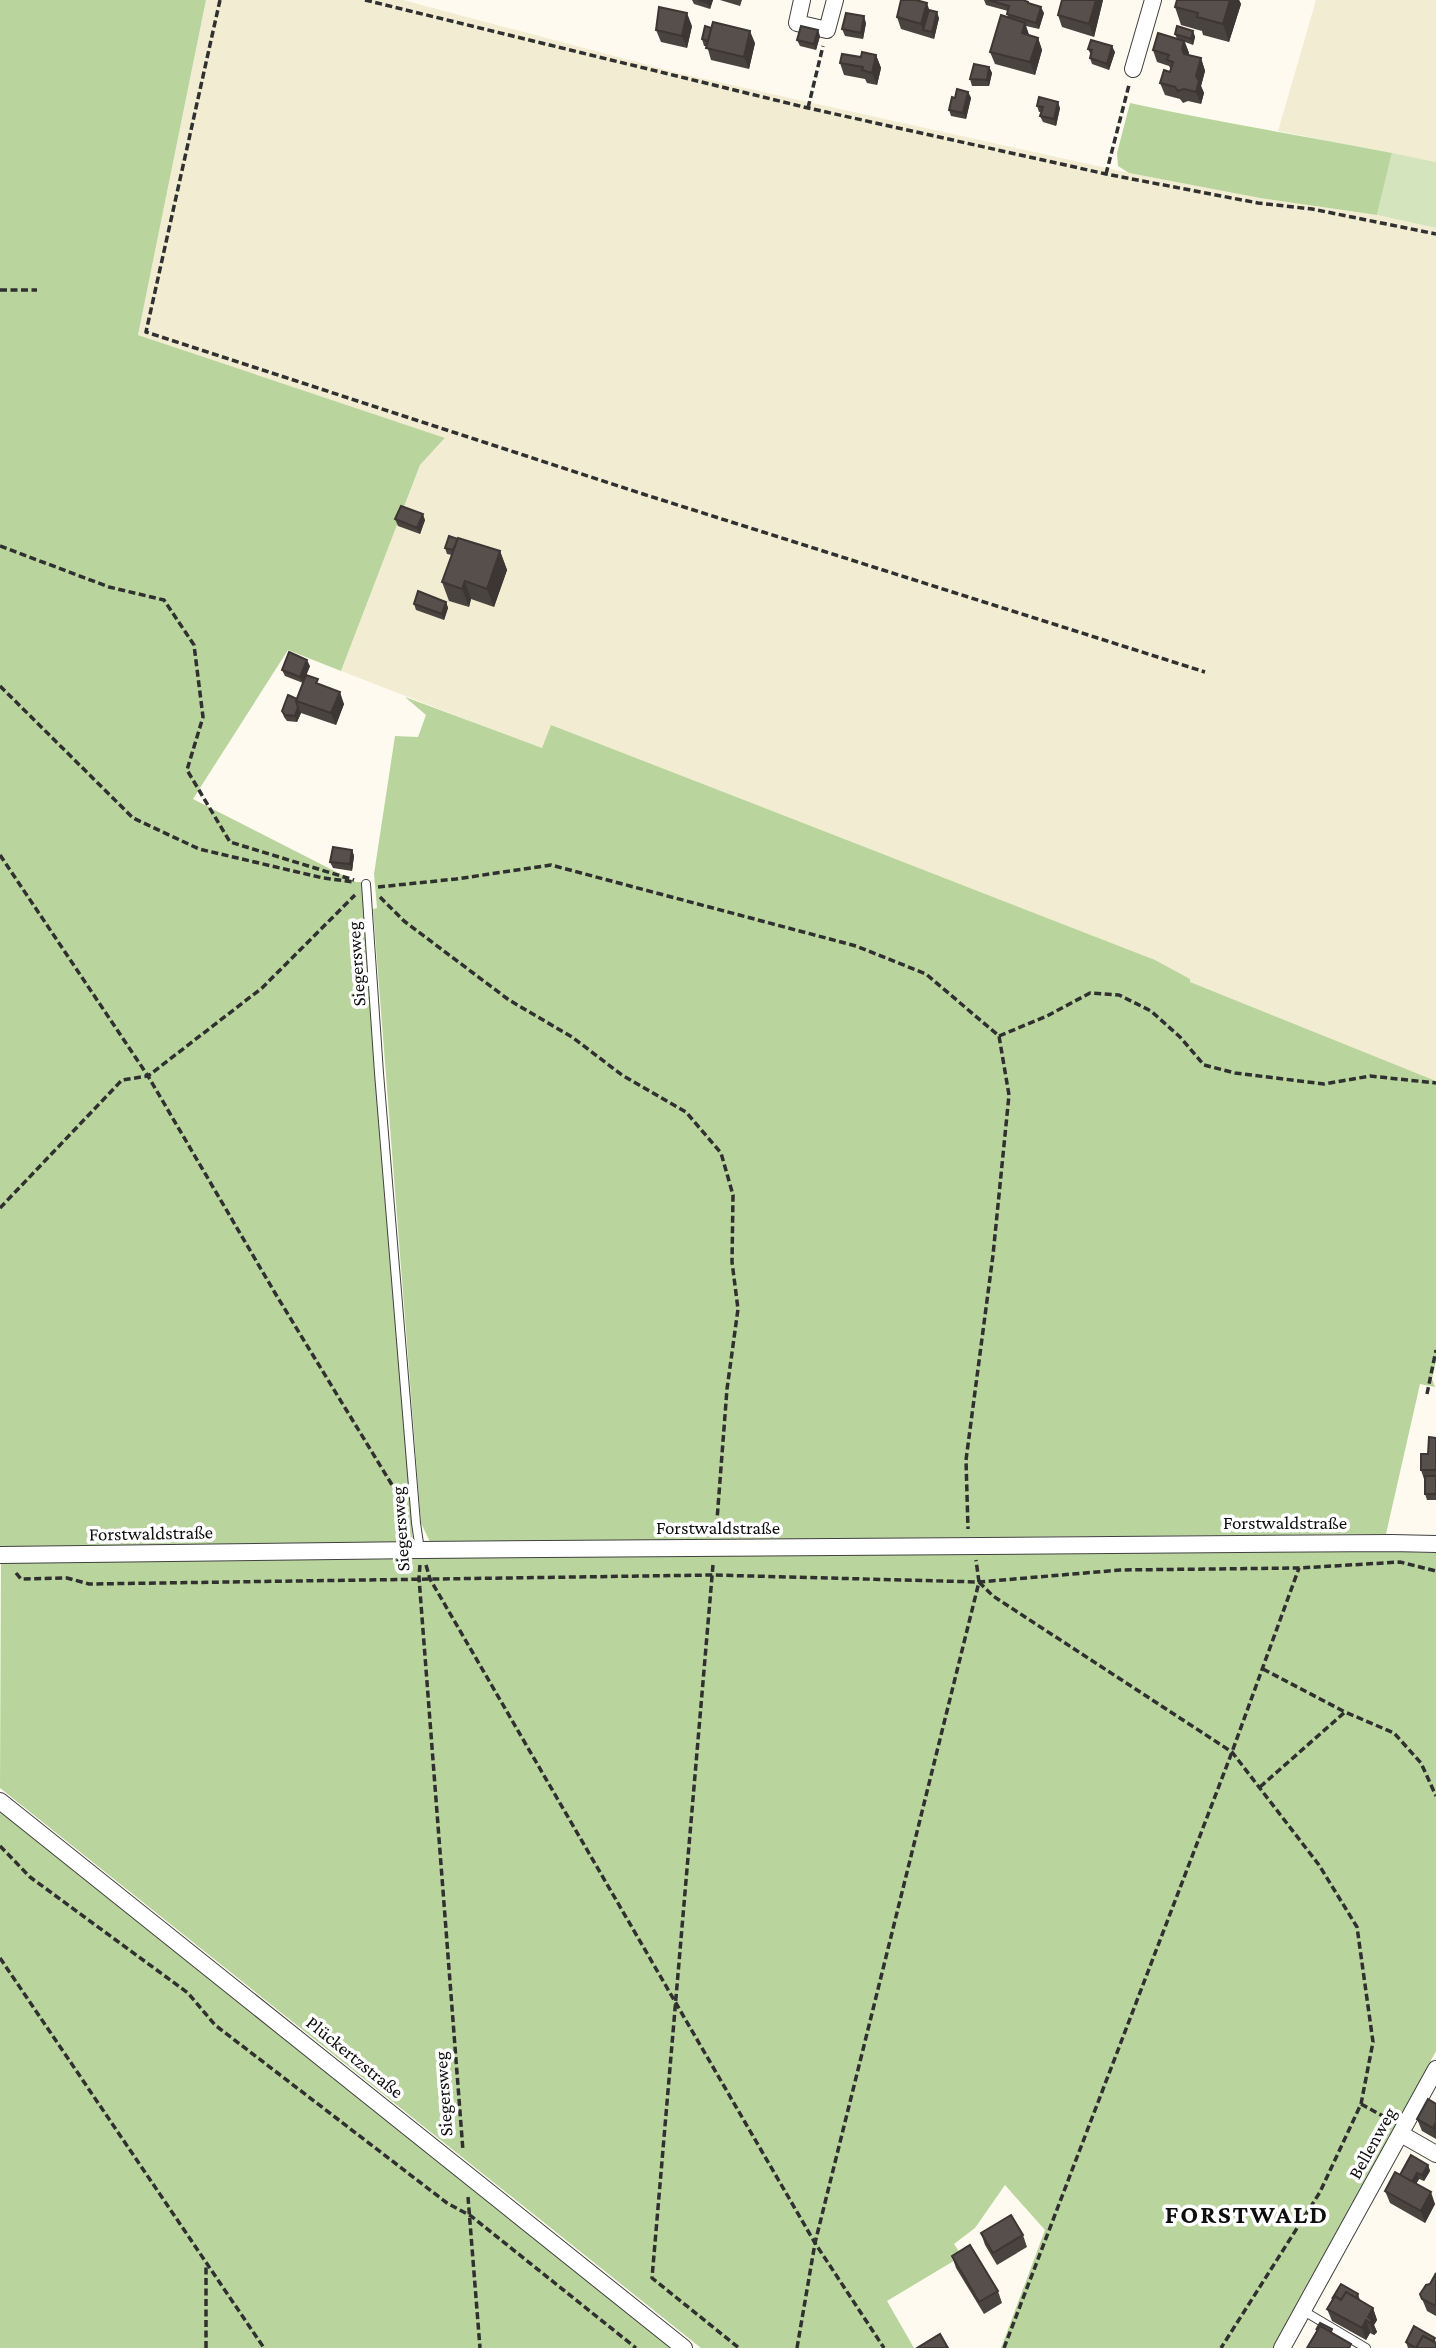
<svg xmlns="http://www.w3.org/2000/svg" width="1436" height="2348" font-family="'Crimson Pro',serif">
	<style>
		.farmland { fill: #f2edd2 }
		.green { fill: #d4e5bd }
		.forest { fill: #b9d59d }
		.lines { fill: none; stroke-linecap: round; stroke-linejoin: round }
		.lane-casing { stroke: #414141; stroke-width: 10 }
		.street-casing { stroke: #414141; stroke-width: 18 }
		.path { stroke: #303030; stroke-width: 3.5; stroke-dasharray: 7 3.5; stroke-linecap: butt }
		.lane { stroke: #fff; stroke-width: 8 }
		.street { stroke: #fff; stroke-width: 16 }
		.wall { fill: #4a4440 }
		.shaded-wall { fill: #3c3734 }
		.building { fill: #564f4b; stroke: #3c3734; stroke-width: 2 }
		.labels { text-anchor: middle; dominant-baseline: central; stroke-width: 7; stroke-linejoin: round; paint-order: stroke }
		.street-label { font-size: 19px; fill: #0e0e0e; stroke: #fff }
		.district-label { font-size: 26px; font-weight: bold; letter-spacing: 2px; fill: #0e0e0e; stroke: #fff }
	</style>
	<rect width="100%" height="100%" fill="#fefaf0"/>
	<!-- farmland -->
	<g class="farmland">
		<path d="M206,0H403L678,73L1129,173L1260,198L1377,215L1436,228V1081L552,726L542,749L341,671L420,465L445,439L138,335Z"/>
		<path d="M1316,0H1436V162L1278,131Z"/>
	</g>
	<!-- green -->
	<path class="green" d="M1392,153L1436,162V228L1377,215Z"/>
	<!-- forest -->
	<g class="forest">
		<path d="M0,0H206L138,335L445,438L420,465L341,671L288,650L193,799L356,882H364L363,905L413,1542L0,1548Z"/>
		<path d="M1130,103C1217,122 1304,136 1392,153L1377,215L1260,198L1129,173L1118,166L1117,153Z"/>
		<path d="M405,697L542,748L551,725L1155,960L1190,979V982L1436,1081V1361L1432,1379L1435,1387L1420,1384L1386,1534L430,1542L421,1523L373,909L377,908L374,874L395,736L418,737L426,715Z"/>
		<path d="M1380,1551L1436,1553V2051L1275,2348H1001L1045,2230L1005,2185L975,2228L954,2244L962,2256L887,2301L914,2348H701L0,1788L1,1563L414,1558Z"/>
		<path d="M0,1810L673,2348H0Z"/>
	</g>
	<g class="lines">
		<!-- lane casing -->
		<g class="lane-casing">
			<g id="lane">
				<path d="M366,884L379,1073L416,1523L420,1550"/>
				<path d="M1302,2310L1366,2348"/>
			</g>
		</g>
		<!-- street casing -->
		<g class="street-casing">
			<g id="street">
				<path d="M802,0L797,23L827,30L835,0"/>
				<path d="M1133,69L1153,0"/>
				<path d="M0,1555L420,1550L1391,1543L1436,1544"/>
				<path d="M0,1801L684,2348"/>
				<path d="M1401,2134L1436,2154"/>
				<path d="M1282,2348L1436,2069"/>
			</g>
		</g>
		<!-- path -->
		<g class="path">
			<path d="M220,0L146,332L643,494L1205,672"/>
			<path d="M365,0L808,108L1106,174L1258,203L1312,209L1436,234"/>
			<path d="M808,108L823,46"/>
			<path d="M1106,174L1129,85"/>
			<path d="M0,290H37"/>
			<path d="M0,546L109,587L164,600L194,645L203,717L187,770L230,842L354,880"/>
			<path d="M0,686L133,818L199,849L323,878L354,882"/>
			<path d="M0,855L148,1076L275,1293L400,1498"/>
			<path d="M378,887L456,879L551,865L856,946L926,974L999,1036L1009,1095L993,1255L966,1460L968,1529"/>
			<path d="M380,897L404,921L509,1000L572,1037L622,1075L686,1112L721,1153L733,1195L732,1262L738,1309L727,1389L716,1533"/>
			<path d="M999,1036L1047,1016L1090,993L1119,995L1151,1011L1180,1037L1204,1065L1235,1073L1324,1084L1370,1076L1436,1083"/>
			<path d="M0,1208L122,1080L148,1076L262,988L355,895"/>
			<path d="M1427,1394L1436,1350"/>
			<path d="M420,1565L419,1578L463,2151"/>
			<path d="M426,1565L430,1579L815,2243L884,2348"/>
			<path d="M713,1565L652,2278L739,2348"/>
			<path d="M16,1573L21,1579L67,1578L89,1584L713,1575L979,1582L1120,1570L1299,1568L1400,1562L1436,1571"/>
			<path d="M979,1582L993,1596L1232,1752L1319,1865L1357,1927L1373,2042L1361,2104L1320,2192L1221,2348"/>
			<path d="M1263,1669L1345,1712"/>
			<path d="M1260,1787L1345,1712L1394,1733L1421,1763L1436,1796"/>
			<path d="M0,1846L30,1877L188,1993L215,2025L447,2203L471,2216L636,2348"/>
			<path d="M0,1958L264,2348"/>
			<path d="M1361,2104L1390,2120"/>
			<path d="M468,2197L480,2348"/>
			<path d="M206,2348V2266"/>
			<path d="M797,2348L815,2243L979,1582L976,1560"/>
			<path d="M1004,2348L1232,1752L1299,1568"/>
		</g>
		<!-- lane -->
		<use href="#lane" class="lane"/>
		<!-- street -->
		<use href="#street" class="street"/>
	</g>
	<!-- wall -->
	<g class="wall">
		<path d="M692,0H713L710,9L694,4Z"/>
		<path d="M720,0H742L740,6Z"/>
		<path d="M984,0H1023L1028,2L1029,4L1044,13L1039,29L1026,26L1029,35L1038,38L1042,50L1035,75L995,64L990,52L1008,17L1007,14L1008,11L986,5Z"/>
		<path d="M1063,0H1103L1094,37L1062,27L1058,15Z"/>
		<path d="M1177,0H1239L1241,4L1229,42L1203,35L1202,31L1181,25L1175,7Z"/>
		<path d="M929,10L939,18L934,39L901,29L897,17Z"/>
		<path d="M866,23L863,39L845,36L842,29Z"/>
		<path d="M692,26L687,48L661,42L656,30Z"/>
		<path d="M1193,31L1195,37L1193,45L1185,42L1189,53L1188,55L1201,58L1205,71L1201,86L1204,93L1201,104L1188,101L1183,103L1180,99L1165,95L1160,83L1171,70L1169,66L1157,62L1153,50L1177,39L1175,34Z"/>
		<path d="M820,36L816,50L800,46L797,40Z"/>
		<path d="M702,39L755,43L749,69L711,60L707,46H704Z"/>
		<path d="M1088,49L1115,52L1109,70L1092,64L1090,58L1091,55Z"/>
		<path d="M876,55L881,68L877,85L867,83L865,79L844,75L840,63L861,57Z"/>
		<path d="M989,67L992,73L989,86H972L970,79Z"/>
		<path d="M968,92L971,98L966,119L951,116L949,110L955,98Z"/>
		<path d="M1037,106L1060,108L1056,126L1043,122L1040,116L1041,112H1039Z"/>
		<path d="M395,519L425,520L420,534L398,526Z"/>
		<path d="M445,548L500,551L507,570L494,607L471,599L469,607L449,601L442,582L452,555L447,554Z"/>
		<path d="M446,602L448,608L444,620L416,610L414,604Z"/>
		<path d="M310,666L303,683L285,676L282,670Z"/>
		<path d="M319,684L344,704L336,725L301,713L297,722L287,721L284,717L282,711L297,699Z"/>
		<path d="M352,850L354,856L352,871L333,868L330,862Z"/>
		<path d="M1436,1438V1500H1427L1425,1494V1482L1421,1470Z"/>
		<path d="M1436,2104V2139L1422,2131L1417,2119Z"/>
		<path d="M1428,2165L1430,2171L1424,2181L1419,2179L1416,2184L1435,2204L1425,2223L1390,2203L1385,2191L1400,2175Z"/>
		<path d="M981,2233L1023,2235L1027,2247L997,2265L985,2245Z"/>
		<path d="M952,2256L998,2291L1002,2303L984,2314L956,2268Z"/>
		<path d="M1436,2273V2316L1427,2311L1420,2294L1430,2284Z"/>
		<path d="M1358,2294L1360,2300L1373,2308L1377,2320L1374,2325L1377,2332L1374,2335L1370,2333L1366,2340L1332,2321L1327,2309Z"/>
		<path d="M1435,2338L1436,2348H1408L1406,2342Z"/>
	</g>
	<!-- shaded-wall -->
	<g class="shaded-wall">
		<path d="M709,0H713L710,9L708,3Z"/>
		<path d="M1096,0H1103L1094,37L1089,24Z"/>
		<path d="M1230,0H1239L1241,4L1229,42L1223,24Z"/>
		<path d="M927,3L931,15L923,30L921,24Z"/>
		<path d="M1041,7L1044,13L1039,29L1036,23Z"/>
		<path d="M937,12L939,18L934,39L932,32Z"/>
		<path d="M687,13L692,26L687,48L682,36Z"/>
		<path d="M864,16L866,23L863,39L861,33Z"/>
		<path d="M1025,23L1029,35L1022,33Z"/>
		<path d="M818,30L820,36L816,50L814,44Z"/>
		<path d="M750,31L755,43L749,69L744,57Z"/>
		<path d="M1193,31L1195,37L1193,45L1191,39Z"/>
		<path d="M1038,38L1042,50L1035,75L1030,62Z"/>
		<path d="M1184,41L1189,53L1187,61L1182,49Z"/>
		<path d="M1112,46L1115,52L1109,70L1107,64Z"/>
		<path d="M876,55L881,68L877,85L872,73Z"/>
		<path d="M1201,58L1205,71L1201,86L1204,93L1201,104L1196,92V76Z"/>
		<path d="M989,67L992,73L989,86L987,80Z"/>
		<path d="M968,92L971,98L966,119L963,113Z"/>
		<path d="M1058,102L1060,108L1056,126L1054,119Z"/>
		<path d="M423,514L425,520L420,534L417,528Z"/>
		<path d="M500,551L507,570L494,607L487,589Z"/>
		<path d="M465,581L471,599L469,607L462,589Z"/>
		<path d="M446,602L448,608L444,620L442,614Z"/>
		<path d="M307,660L310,666L303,683L300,677Z"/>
		<path d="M340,692L344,704L336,725L331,713Z"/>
		<path d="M298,707L301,713L297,722L295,716Z"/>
		<path d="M352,850L354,856L352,871L350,864Z"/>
		<path d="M1436,2122V2136L1433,2128Z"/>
		<path d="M1428,2165L1430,2171L1424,2181L1422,2175Z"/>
		<path d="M1417,2173L1419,2179L1412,2191L1410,2185Z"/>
		<path d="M1431,2192L1435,2204L1425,2223L1421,2211Z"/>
		<path d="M1373,2308L1377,2320L1374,2325L1377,2332L1374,2335L1368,2317Z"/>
		<path d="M1366,2320L1370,2333L1366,2340L1362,2328Z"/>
	</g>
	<!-- building -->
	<g class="building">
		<path d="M698,0H709L708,3Z"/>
		<path d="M901,0H916L927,3L921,24L897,17Z"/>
		<path d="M988,0H1023L1028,2V3L1041,7L1036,23L1007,14L1009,6Z"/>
		<path d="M1062,0H1096L1089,24L1058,15Z"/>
		<path d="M1177,0H1230L1223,24L1197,17L1198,13L1175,7Z"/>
		<path d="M659,7L687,13L682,36L656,30Z"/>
		<path d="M929,10L937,12L932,32L923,30Z"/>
		<path d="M846,13L864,16L861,33L842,29Z"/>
		<path d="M1001,15L1025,23L1022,33L1038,38L1030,62L990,52Z"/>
		<path d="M713,22L750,31L744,57L706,48Z"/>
		<path d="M705,26L711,28L708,41L702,39Z"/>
		<path d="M801,26L818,30L814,44L797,40Z"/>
		<path d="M1177,26L1193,31L1191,39L1175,34Z"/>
		<path d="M1158,33L1184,41L1182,49L1184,54L1201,58L1196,76L1199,81L1196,92L1184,89L1178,91L1175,87L1160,83L1164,70L1170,72L1173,62L1167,60L1169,55L1153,50Z"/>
		<path d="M1091,40L1112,46L1107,64L1090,58L1092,50L1088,49Z"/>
		<path d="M862,52L876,55L872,73L862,70L863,67L840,63L842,54L861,57Z"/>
		<path d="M974,64L989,67L987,80L970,79Z"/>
		<path d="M957,89L968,92L963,113L949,110L952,97L955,98Z"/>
		<path d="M1039,97L1058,102L1054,119L1040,116L1043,107L1037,106Z"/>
		<path d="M401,506L423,514L417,528L395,519Z"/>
		<path d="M449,536L458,539L453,550L445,548Z"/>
		<path d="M458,538L500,551L487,589L465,581L462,589L442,582Z"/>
		<path d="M418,591L446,602L442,614L414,604Z"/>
		<path d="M289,652L307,660L300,677L282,670Z"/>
		<path d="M306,675L318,679L316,683L340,692L331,713L296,701Z"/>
		<path d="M288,695L297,699L296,701L298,707L295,716L285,715L282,711Z"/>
		<path d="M333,847L352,850L350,864L330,862Z"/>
		<path d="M1429,1437L1436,1438V1470H1421V1454H1428Z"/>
		<rect x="1425" y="1476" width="11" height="18"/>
		<path d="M1428,2099L1436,2104V2122L1433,2128L1417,2119Z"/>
		<path d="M1411,2155L1428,2165L1422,2175L1417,2173L1412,2182L1400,2175Z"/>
		<path d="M1395,2172L1431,2192L1421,2211L1385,2191Z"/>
		<path d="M1011,2215L1023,2235L993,2253L981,2233Z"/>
		<path d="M970,2245L998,2291L979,2302L952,2256Z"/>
		<path d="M1436,2273V2306L1422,2299L1420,2294L1426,2285L1430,2284Z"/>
		<path d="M1341,2284L1358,2294L1356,2298L1346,2292L1341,2300L1335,2296L1332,2299Z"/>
		<path d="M1346,2292L1373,2308L1368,2317L1372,2320L1370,2323L1366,2320L1362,2328L1327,2309L1335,2296L1341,2300Z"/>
		<path d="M1320,2323L1332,2329L1331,2332L1320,2326L1316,2330Z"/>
		<path d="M1320,2326L1351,2344L1349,2348H1307Z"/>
		<path d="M1414,2326L1435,2338L1433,2341L1423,2336L1416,2348L1406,2342Z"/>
		<path d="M940,2334L948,2348H917Z"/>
		<path d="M1423,2336L1436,2343V2348H1416Z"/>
	</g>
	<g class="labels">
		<!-- street labels -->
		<g class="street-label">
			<text transform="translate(356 964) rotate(-94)">Siegersweg</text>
			<text x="1285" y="1522">Forstwaldstraße</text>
			<text x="718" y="1527">Forstwaldstraße</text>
			<text transform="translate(400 1529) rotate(-94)">Siegersweg</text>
			<text transform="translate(151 1533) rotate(-1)">Forstwaldstraße</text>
			<text transform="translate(355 2057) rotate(39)">Plückertzstraße</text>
			<text transform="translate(443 2094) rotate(-94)">Siegersweg</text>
			<text transform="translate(1372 2143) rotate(-61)">Bellenweg</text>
		</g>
		<!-- district labels -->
		<g class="district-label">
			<text x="1247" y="2214">FORSTWALD</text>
		</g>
	</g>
</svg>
